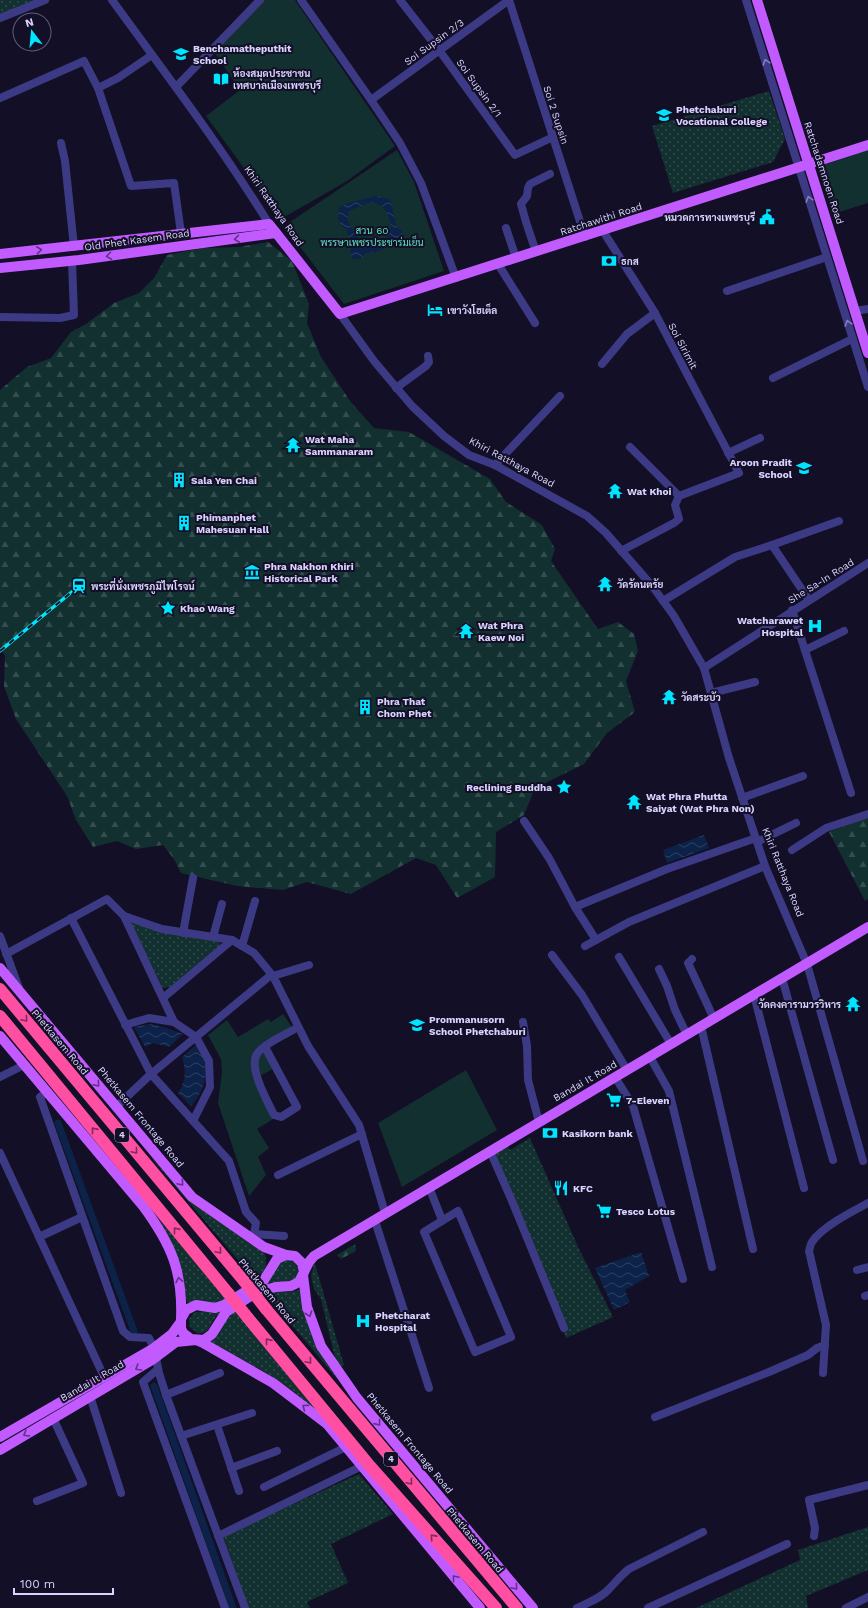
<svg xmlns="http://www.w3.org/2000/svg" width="868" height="1608" font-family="'Work Sans',Sarabun,sans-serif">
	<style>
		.grass { fill: url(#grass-dots) }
		.forest { fill: url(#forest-firs) }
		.green { fill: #12302f }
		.water { fill: url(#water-waves); fill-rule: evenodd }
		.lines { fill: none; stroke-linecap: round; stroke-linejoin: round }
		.canal { stroke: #0c2248; stroke-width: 7 }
		.minor { stroke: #3d3a85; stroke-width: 8 }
		.major { stroke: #c25bff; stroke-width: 10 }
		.highway { stroke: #ff4fa3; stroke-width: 12 }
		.rail-casing { stroke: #00e5ff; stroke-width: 3.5 }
		.rail { stroke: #130f26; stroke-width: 2; stroke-dasharray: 6; stroke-linecap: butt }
		.highway-bridge { stroke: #ff4fa3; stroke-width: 12 }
		.oneway { stroke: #837fbc }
		.oneway2 { stroke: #623188 }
		.oneway3 { stroke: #7d2c5e }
		.labels { text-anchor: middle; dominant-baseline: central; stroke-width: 4; stroke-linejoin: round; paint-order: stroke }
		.shield { fill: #130f26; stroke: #9e99be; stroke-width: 1 }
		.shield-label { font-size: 9px; font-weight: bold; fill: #d9d4ff }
		.street-label { font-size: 10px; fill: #d9d4ff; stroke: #130f26 }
		.poi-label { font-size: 10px; font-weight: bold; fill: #d9d4ff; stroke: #130f26; text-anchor: start }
		.park-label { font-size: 10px; fill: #5fe0c0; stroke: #130f26 }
	</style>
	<defs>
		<pattern id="grass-dots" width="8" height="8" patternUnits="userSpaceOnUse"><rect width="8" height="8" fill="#12302f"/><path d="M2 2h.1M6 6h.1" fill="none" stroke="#344d4e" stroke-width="1.8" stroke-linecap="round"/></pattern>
		<pattern id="forest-firs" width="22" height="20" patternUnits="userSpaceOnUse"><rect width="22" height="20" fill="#12302f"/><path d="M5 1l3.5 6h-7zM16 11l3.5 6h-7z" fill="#344d4e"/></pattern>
		<pattern id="water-waves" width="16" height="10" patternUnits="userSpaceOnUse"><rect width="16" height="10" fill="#0c2248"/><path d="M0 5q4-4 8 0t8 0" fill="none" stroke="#2f4163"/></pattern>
	</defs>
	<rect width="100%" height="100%" fill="#130f26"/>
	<!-- grass -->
	<g class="grass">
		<path d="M0,0H35L0,22Z"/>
		<path d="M769,91L785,139L773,162L673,193L652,126Z"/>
		<path d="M133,923L219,940L220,945L170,987L163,988L132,925Z"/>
		<path d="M530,1138L579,1249L613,1317L566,1338L493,1154L508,1147L510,1150Z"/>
		<path d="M147,1153L186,1194L265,1254C268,1266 264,1274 256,1281Z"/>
		<path d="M138,1196L192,1255L223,1293L225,1300L216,1304L196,1301L187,1303L183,1275Z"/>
		<path d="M286,1259C298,1262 304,1273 292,1281L266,1284L278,1264Z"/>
		<path d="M314,1264L316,1267L344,1365L341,1366L336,1362L321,1299L314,1289L311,1276Z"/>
		<path d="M277,1290L287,1292L300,1290L314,1341L339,1381L265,1293Z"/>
		<path d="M227,1307C224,1310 220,1312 217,1315C210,1323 210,1335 197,1333L190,1327L189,1319L195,1312L208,1311Z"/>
		<path d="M235,1311L244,1319L336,1428L294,1392L261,1370L210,1341L216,1336L221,1325Z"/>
		<path d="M359,1474L393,1514L331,1544L348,1583L307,1602L310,1608H249L223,1536Z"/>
		<path d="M868,1527V1570L806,1596L808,1608H696L800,1560L798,1550Z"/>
	</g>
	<!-- forest -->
	<g class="forest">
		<path d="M268,242L292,261L309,304L307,323L321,357L350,401L374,428L409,432L490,479L506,502L542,525L555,549L551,561L598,629L618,622L634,634L638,651L626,681L635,712L607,733L584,764L535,788L524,815L496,832L495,877L457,898L436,865L416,858L351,894L307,882L283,890L237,886L181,873L174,859L163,845L136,849L117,841L93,847L76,820L67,796L16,719L4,686L5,656L0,648V390L27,367L51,358L71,332L86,324L114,303L139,293L154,278L167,255L203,248L239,247Z"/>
		<path d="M868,817V899L865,901L829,832Z"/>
		<path d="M355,1244L356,1251L341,1259L337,1255Z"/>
	</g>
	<!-- green -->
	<g class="green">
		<path d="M265,0H295L395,146L347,181L281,219L206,116L240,90L214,52Z"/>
		<path d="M397,150L414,182L444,271L344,304L284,226Z"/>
		<path d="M868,150V203L833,214L820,171L823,165Z"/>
		<path d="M283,1014L296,1033L268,1048L278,1066L260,1076L278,1116L257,1129L269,1148L258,1157L266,1175L249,1196L218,1103L222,1072L221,1059L208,1035L227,1020L238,1037L268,1019L271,1022Z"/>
		<path d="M466,1070L497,1130L402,1187L378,1123Z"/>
	</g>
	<!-- water -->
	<g class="water">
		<path d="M376,196L390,199C394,208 393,226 402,231L401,242L373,253H366L360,259H353C349,253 352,248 351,241C349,232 342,226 338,219L339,208L344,204ZM368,203C381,202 386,208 389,219C391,223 392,227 390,231C390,234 387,237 385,239C375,254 362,245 355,233C350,225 345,220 349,211Z"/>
		<path d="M704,835L709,848L667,863L663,850Z"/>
		<path d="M150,1024L164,1027L183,1034L169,1047L153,1043L145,1047L134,1027Z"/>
		<path d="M196,1045C199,1049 203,1054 204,1059C209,1077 202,1094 191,1106L178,1093C186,1081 186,1071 182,1057Z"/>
		<path d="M641,1252L649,1276L625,1290L630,1302L614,1310L595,1268Z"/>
	</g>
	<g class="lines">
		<!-- canal -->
		<g class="canal">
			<path d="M58,1123L134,1331"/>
			<path d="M154,1386L233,1608"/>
		</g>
		<!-- minor -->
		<g class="minor">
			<path d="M112,0C165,73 221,146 269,224"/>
			<path d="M301,0L371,100L400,143L421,183L456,278"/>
			<path d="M400,0L439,50L515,155L553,137"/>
			<path d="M509,0L585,237"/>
			<path d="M746,0L868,387"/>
			<path d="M0,18L45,0"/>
			<path d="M176,87L260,0"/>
			<path d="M98,88L118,78L152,55"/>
			<path d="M0,98L84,61L98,88L131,186L174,183L181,233"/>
			<path d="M371,100L509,0"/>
			<path d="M61,143L65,161L74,247"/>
			<path d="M506,228L516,258"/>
			<path d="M603,231L655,313L739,473L679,496L675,505L679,519L674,523L621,551"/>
			<path d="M536,252L526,222L521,204L527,196L528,188L530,184L550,174"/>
			<path d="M498,264L535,323"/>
			<path d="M727,291L827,257"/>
			<path d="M855,311L868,309"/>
			<path d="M340,314L374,361L412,406L444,436L469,455L495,465L587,516L606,533L653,587L674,616L704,668L729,758L765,866L807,964L863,1161"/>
			<path d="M0,317L60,318L74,315L72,261"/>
			<path d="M602,364L627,334L655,313"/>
			<path d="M773,378L852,339"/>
			<path d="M396,388L426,366L429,362L428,356"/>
			<path d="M630,447L679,496"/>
			<path d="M728,453L760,438"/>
			<path d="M495,465L560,396"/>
			<path d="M772,545L839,521"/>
			<path d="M663,601L735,557L772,545L809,600"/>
			<path d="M792,610L851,793"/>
			<path d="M805,650L844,631"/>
			<path d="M704,668L868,563"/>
			<path d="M711,693L755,682"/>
			<path d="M742,798L803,776"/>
			<path d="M524,821L549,858L575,907L596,940"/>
			<path d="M757,842L796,823"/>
			<path d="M792,850L826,828L868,814"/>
			<path d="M575,907L667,869L756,838"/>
			<path d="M124,916L174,1022"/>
			<path d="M71,918L151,1074L229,1161L246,1212L256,1223L253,1240"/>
			<path d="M183,933L193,878"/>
			<path d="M0,936L19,988"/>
			<path d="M213,937L222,904"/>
			<path d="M242,946L255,901"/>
			<path d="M585,946L629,922L765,866"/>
			<path d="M6,954L107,899L124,916L162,929L232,940L254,953L273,976L308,1046L359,1125L385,1213"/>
			<path d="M552,955L582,995L627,1070"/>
			<path d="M619,957L671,1044"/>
			<path d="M692,959L688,963L714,1019"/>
			<path d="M659,969L667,986L675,1010L687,1035"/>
			<path d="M273,976L309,965"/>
			<path d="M782,978L833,1160"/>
			<path d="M754,995L804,1188"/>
			<path d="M163,998L232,940"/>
			<path d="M523,1022L527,1046L528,1080L539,1122"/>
			<path d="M125,1025L149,1018L174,1022L196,1037L209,1061L210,1087L193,1121"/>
			<path d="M701,1026L753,1249"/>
			<path d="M265,1047L297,1107L281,1117L274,1115C268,1102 248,1068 257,1054C263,1044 287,1034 298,1027"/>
			<path d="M650,1057L669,1091L712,1267"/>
			<path d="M0,1077L24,1065"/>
			<path d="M615,1077L633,1106L683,1279"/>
			<path d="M47,1092L40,1097L123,1331L130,1337L149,1338L154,1348L159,1373L166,1395L245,1608"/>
			<path d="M116,1107L151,1074L271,975"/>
			<path d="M490,1151L512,1201L564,1328"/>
			<path d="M0,1153L106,1381"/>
			<path d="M278,1175L362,1134"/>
			<path d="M429,1187L442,1220"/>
			<path d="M458,1211L511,1337L475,1352L424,1232Z"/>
			<path d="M376,1219V1224L429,1388"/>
			<path d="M254,1234L284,1236"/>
			<path d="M39,1237L82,1217"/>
			<path d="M857,1270L868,1267"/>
			<path d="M865,1296L868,1295"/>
			<path d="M158,1369L143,1382L225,1608"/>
			<path d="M823,1373L826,1325L809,1251C810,1248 810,1245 812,1242C822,1227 851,1212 868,1203"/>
			<path d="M166,1395L220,1373"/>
			<path d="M90,1396L121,1493"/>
			<path d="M655,1417L769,1372L808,1355L817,1348L825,1345"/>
			<path d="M217,1425L239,1491"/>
			<path d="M181,1436L252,1413"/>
			<path d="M231,1468L277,1451"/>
			<path d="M264,1487L346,1447"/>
			<path d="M37,1501L83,1483L53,1418"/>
			<path d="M218,1536L362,1466"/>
			<path d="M814,1536L815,1528L809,1500L868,1485"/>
			<path d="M577,1608C588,1603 601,1598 609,1589C616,1582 621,1575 629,1569L703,1532"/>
			<path d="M648,1608L787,1544"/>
			<path d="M846,1608L868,1597"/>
		</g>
		<!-- major -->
		<g class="major">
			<path d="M757,0L868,353"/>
			<path d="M0,254L269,224L340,314L868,145"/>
			<path d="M0,268L79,260L276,233"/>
			<path d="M0,968L192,1197L264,1247L286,1255"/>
			<path d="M0,1036L143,1206C171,1244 183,1271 181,1319"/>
			<path d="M286,1255L295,1256L302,1263L304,1272L299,1282L291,1286L276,1287L257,1292L226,1312L212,1334L204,1340L191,1339L183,1333L181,1328V1319L186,1310L196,1305L215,1308L224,1305L264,1280L277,1259Z"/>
			<path d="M304,1272L309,1262L314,1256L868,927"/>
			<path d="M303,1275L307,1307L321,1346L357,1398L533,1608"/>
			<path d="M0,1437L154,1348L172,1334L180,1323"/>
			<path d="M0,1450L152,1360L176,1342L196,1340L203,1343L273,1383L327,1424L480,1608"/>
		</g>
		<!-- highway -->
		<g class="highway">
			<path d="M0,989L244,1281"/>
			<path d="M0,1016L228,1293"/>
			<path d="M266,1309L517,1608"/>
			<path d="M248,1318L370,1466L496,1608"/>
		</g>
		<!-- rail casing -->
		<g class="rail-casing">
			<path id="rail" d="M0,651L79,586"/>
		</g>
		<!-- rail -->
		<use href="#rail" class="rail"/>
		<!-- highway-bridge -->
		<g class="highway-bridge">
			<path d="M244,1281L266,1309"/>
			<path d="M228,1293L248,1318"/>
		</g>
	</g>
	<!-- one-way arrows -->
	<defs><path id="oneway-chevron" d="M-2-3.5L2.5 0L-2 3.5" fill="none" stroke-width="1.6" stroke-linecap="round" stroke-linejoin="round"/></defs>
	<g class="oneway">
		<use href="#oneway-chevron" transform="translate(766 62) rotate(-108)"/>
		<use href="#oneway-chevron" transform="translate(809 199) rotate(-107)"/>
		<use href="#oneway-chevron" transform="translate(848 323) rotate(-107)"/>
	</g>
	<g class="oneway2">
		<use href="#oneway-chevron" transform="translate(237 239) rotate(172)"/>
		<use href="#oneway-chevron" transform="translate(39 250) rotate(-6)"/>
		<use href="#oneway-chevron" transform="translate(109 256) rotate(172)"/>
		<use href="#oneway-chevron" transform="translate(97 1084) rotate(50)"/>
		<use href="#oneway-chevron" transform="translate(181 1183) rotate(50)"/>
		<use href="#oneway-chevron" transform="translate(179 1280) rotate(-101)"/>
		<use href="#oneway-chevron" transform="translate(309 1314) rotate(71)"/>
		<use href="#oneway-chevron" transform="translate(138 1368) rotate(149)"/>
		<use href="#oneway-chevron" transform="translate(305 1407) rotate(-143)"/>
		<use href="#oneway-chevron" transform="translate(378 1423) rotate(51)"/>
		<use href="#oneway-chevron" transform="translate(26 1434) rotate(149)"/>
		<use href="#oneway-chevron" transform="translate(455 1578) rotate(-130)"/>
		<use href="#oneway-chevron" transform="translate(515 1587) rotate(50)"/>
	</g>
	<g class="oneway3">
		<use href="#oneway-chevron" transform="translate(25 1019) rotate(50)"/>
		<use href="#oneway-chevron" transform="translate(94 1130) rotate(-129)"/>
		<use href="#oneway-chevron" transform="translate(135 1151) rotate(50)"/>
		<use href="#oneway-chevron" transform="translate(176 1230) rotate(-129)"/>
		<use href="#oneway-chevron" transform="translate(219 1251) rotate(50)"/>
		<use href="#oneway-chevron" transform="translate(268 1341) rotate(-129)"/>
		<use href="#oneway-chevron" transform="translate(309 1361) rotate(50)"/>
		<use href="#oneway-chevron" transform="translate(410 1482) rotate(50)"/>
		<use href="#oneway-chevron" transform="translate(433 1537) rotate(-132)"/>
	</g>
	<!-- icons -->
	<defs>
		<g id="school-bare" transform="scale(1.2)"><path d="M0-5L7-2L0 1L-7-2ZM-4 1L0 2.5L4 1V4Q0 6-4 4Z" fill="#00e5ff" stroke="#130f26" stroke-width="2.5" paint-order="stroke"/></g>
		<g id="library-bare" transform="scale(1.2)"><path d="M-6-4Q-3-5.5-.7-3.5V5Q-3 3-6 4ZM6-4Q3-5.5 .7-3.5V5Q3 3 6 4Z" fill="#00e5ff" stroke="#130f26" stroke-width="2.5" paint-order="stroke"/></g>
		<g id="university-bare" transform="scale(1.2)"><path d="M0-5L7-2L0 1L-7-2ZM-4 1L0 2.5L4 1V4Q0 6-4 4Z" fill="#00e5ff" stroke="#130f26" stroke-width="2.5" paint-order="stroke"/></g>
		<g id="civic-bare" transform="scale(1.2)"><path d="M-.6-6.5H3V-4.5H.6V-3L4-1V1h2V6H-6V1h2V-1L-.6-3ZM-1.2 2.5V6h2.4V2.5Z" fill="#00e5ff" stroke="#130f26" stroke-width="2.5" paint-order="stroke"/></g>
		<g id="bank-bare" transform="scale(1.2)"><path d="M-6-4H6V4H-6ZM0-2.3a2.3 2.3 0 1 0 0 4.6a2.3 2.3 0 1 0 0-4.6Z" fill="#00e5ff" stroke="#130f26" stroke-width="2.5" paint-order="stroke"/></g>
		<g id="hotel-bare" transform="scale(1.2)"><path d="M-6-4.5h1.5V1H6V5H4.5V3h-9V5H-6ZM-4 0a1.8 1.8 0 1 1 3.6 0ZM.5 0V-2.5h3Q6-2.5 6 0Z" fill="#00e5ff" stroke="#130f26" stroke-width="2.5" paint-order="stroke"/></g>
		<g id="temple-bare" transform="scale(1.2)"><path d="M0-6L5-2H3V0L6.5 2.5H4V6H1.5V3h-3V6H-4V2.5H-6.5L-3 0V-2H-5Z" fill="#00e5ff" stroke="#130f26" stroke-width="2.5" paint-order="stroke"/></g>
		<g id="building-bare" transform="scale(1.2)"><path d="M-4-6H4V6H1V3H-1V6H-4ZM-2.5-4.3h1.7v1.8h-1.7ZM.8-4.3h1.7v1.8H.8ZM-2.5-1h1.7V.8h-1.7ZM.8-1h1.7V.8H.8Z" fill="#00e5ff" stroke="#130f26" stroke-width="2.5" paint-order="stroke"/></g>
		<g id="museum-bare" transform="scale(1.2)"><path d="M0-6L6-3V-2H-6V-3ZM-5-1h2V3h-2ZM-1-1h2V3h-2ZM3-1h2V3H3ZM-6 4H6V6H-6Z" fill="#00e5ff" stroke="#130f26" stroke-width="2.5" paint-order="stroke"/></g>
		<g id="station-bare" transform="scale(1.2)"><path d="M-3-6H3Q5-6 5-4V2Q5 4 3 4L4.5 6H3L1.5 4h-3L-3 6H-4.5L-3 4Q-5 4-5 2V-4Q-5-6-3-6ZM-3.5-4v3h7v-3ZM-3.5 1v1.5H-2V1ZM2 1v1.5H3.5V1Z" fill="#00e5ff" stroke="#130f26" stroke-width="2.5" paint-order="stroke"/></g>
		<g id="sight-bare" transform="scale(1.2)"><path d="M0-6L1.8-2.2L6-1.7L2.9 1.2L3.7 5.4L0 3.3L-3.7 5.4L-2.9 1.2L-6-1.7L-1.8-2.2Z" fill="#00e5ff" stroke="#130f26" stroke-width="2.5" paint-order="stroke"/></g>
		<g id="hospital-bare" transform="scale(1.2)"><path d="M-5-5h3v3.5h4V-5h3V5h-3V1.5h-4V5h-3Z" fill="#00e5ff" stroke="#130f26" stroke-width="2.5" paint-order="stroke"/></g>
		<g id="supermarket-bare" transform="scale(1.2)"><path d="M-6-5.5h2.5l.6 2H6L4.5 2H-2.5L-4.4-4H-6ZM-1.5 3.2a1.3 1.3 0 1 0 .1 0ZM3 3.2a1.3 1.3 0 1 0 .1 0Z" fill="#00e5ff" stroke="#130f26" stroke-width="2.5" paint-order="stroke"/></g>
		<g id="restaurant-bare" transform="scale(1.2)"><path d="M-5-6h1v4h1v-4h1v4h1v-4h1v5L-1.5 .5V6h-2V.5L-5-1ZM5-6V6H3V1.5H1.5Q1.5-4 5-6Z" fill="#00e5ff" stroke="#130f26" stroke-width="2.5" paint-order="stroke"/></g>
	</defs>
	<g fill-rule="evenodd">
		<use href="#school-bare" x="181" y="54"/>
		<use href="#library-bare" x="221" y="79"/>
		<use href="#university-bare" x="664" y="115"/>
		<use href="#civic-bare" x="767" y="217"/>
		<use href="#bank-bare" x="609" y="261"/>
		<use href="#hotel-bare" x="435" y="310"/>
		<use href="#temple-bare" x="293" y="445"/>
		<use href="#school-bare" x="804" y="468"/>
		<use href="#building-bare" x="179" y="480"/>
		<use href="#temple-bare" x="615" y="491"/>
		<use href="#building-bare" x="184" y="523"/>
		<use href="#museum-bare" x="252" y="572"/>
		<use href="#temple-bare" x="605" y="584"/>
		<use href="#station-bare" x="79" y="586"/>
		<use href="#sight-bare" x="168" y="608"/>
		<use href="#hospital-bare" x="815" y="626"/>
		<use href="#temple-bare" x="466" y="631"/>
		<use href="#temple-bare" x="669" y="697"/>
		<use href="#building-bare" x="365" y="707"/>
		<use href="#sight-bare" x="564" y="787"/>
		<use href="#temple-bare" x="634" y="802"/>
		<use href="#temple-bare" x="853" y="1004"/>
		<use href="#school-bare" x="417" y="1025"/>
		<use href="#supermarket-bare" x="614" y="1100"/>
		<use href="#bank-bare" x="550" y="1133"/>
		<use href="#restaurant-bare" x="561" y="1188"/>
		<use href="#supermarket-bare" x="604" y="1211"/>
		<use href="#hospital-bare" x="363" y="1321"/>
	</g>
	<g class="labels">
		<!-- shield labels -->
		<g class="shield">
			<rect x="115" y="1128" width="14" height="14" rx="3"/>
			<rect x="384" y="1452" width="14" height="14" rx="3"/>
		</g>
		<g class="shield-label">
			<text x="122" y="1135">4</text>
			<text x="391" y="1459">4</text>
		</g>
		<!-- street labels -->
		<g class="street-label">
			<text transform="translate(434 42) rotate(-36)">Soi Supsin 2/3</text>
			<text transform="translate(479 88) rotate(54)">Soi Supsin 2/1</text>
			<text transform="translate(556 115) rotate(72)">Soi 2 Supsin</text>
			<text transform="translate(824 173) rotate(72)">Ratchadamnoen Road</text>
			<text transform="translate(274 206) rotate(55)">Khiri Ratthaya Road</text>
			<text transform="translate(601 219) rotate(-18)">Ratchawithi Road</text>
			<text transform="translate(137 240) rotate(-8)">Old Phet Kasem Road</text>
			<text transform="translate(683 346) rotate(62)">Soi Sirimit</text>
			<text transform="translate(512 462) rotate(28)">Khiri Ratthaya Road</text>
			<text transform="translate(821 581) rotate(-32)">She Sa-In Road</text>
			<text transform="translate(783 872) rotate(68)">Khiri Ratthaya Road</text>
			<text transform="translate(60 1042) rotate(50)">Phetkasem Road</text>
			<text transform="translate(585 1081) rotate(-30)">Bandai It Road</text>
			<text transform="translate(141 1117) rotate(50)">Phetkasem Frontage Road</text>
			<text transform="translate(267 1291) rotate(50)">Phetkasem Road</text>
			<text transform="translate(92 1381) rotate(-30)">Bandai It Road</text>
			<text transform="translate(410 1443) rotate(50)">Phetkasem Frontage Road</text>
			<text transform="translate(475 1540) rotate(50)">Phetkasem Road</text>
		</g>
		<!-- poi labels -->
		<g class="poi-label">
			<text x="193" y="48">Benchamatheputhit<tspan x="193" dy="12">School</tspan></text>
			<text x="233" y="73">ห้องสมุดประชาชน<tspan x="233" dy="12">เทศบาลเมืองเพชรบุรี</tspan></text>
			<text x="676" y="109">Phetchaburi<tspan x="676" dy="12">Vocational College</tspan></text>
			<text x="755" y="217" text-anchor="end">หมวดการทางเพชรบุรี</text>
			<text x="621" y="261">ธกส</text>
			<text x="447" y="310">เขาวังโฮเต็ล</text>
			<text x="305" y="439">Wat Maha<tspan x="305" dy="12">Sammanaram</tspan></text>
			<text x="792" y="462" text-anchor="end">Aroon Pradit<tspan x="792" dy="12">School</tspan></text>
			<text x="191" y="480">Sala Yen Chai</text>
			<text x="627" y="491">Wat Khoi</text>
			<text x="196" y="517">Phimanphet<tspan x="196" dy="12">Mahesuan Hall</tspan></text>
			<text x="264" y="566">Phra Nakhon Khiri<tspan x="264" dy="12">Historical Park</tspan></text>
			<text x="617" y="584">วัดรัตนตรัย</text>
			<text x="91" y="586">พระที่นั่งเพชรภูมิไพโรจน์</text>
			<text x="180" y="608">Khao Wang</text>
			<text x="803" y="620" text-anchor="end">Watcharawet<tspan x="803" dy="12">Hospital</tspan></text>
			<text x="478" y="625">Wat Phra<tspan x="478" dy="12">Kaew Noi</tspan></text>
			<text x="681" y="697">วัดสระบัว</text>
			<text x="377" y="701">Phra That<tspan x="377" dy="12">Chom Phet</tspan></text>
			<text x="552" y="787" text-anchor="end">Reclining Buddha</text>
			<text x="646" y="796">Wat Phra Phutta<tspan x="646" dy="12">Saiyat (Wat Phra Non)</tspan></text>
			<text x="841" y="1004" text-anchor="end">วัดคงคารามวรวิหาร</text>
			<text x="429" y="1019">Prommanusorn<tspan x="429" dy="12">School Phetchaburi</tspan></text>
			<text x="626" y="1100">7-Eleven</text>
			<text x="562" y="1133">Kasikorn bank</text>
			<text x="573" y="1188">KFC</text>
			<text x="616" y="1211">Tesco Lotus</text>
			<text x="375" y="1315">Phetcharat<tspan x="375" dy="12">Hospital</tspan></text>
		</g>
		<!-- park labels -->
		<g class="park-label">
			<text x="372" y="230">สวน 60<tspan x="372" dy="12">พรรษาเพชรประชาร่มเย็น</tspan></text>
		</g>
	</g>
	<!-- north arrow -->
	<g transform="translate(32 32) rotate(344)"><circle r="19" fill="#130f26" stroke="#625e7d"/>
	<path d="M0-3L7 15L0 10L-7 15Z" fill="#00e5ff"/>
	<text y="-6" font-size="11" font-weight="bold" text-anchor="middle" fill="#d9d4ff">N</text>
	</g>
	<!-- scale -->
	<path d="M14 1588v6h99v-6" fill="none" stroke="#d9d4ff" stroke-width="2"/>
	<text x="20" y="1588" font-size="12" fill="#d9d4ff" stroke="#130f26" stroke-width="3" paint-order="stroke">100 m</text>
</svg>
